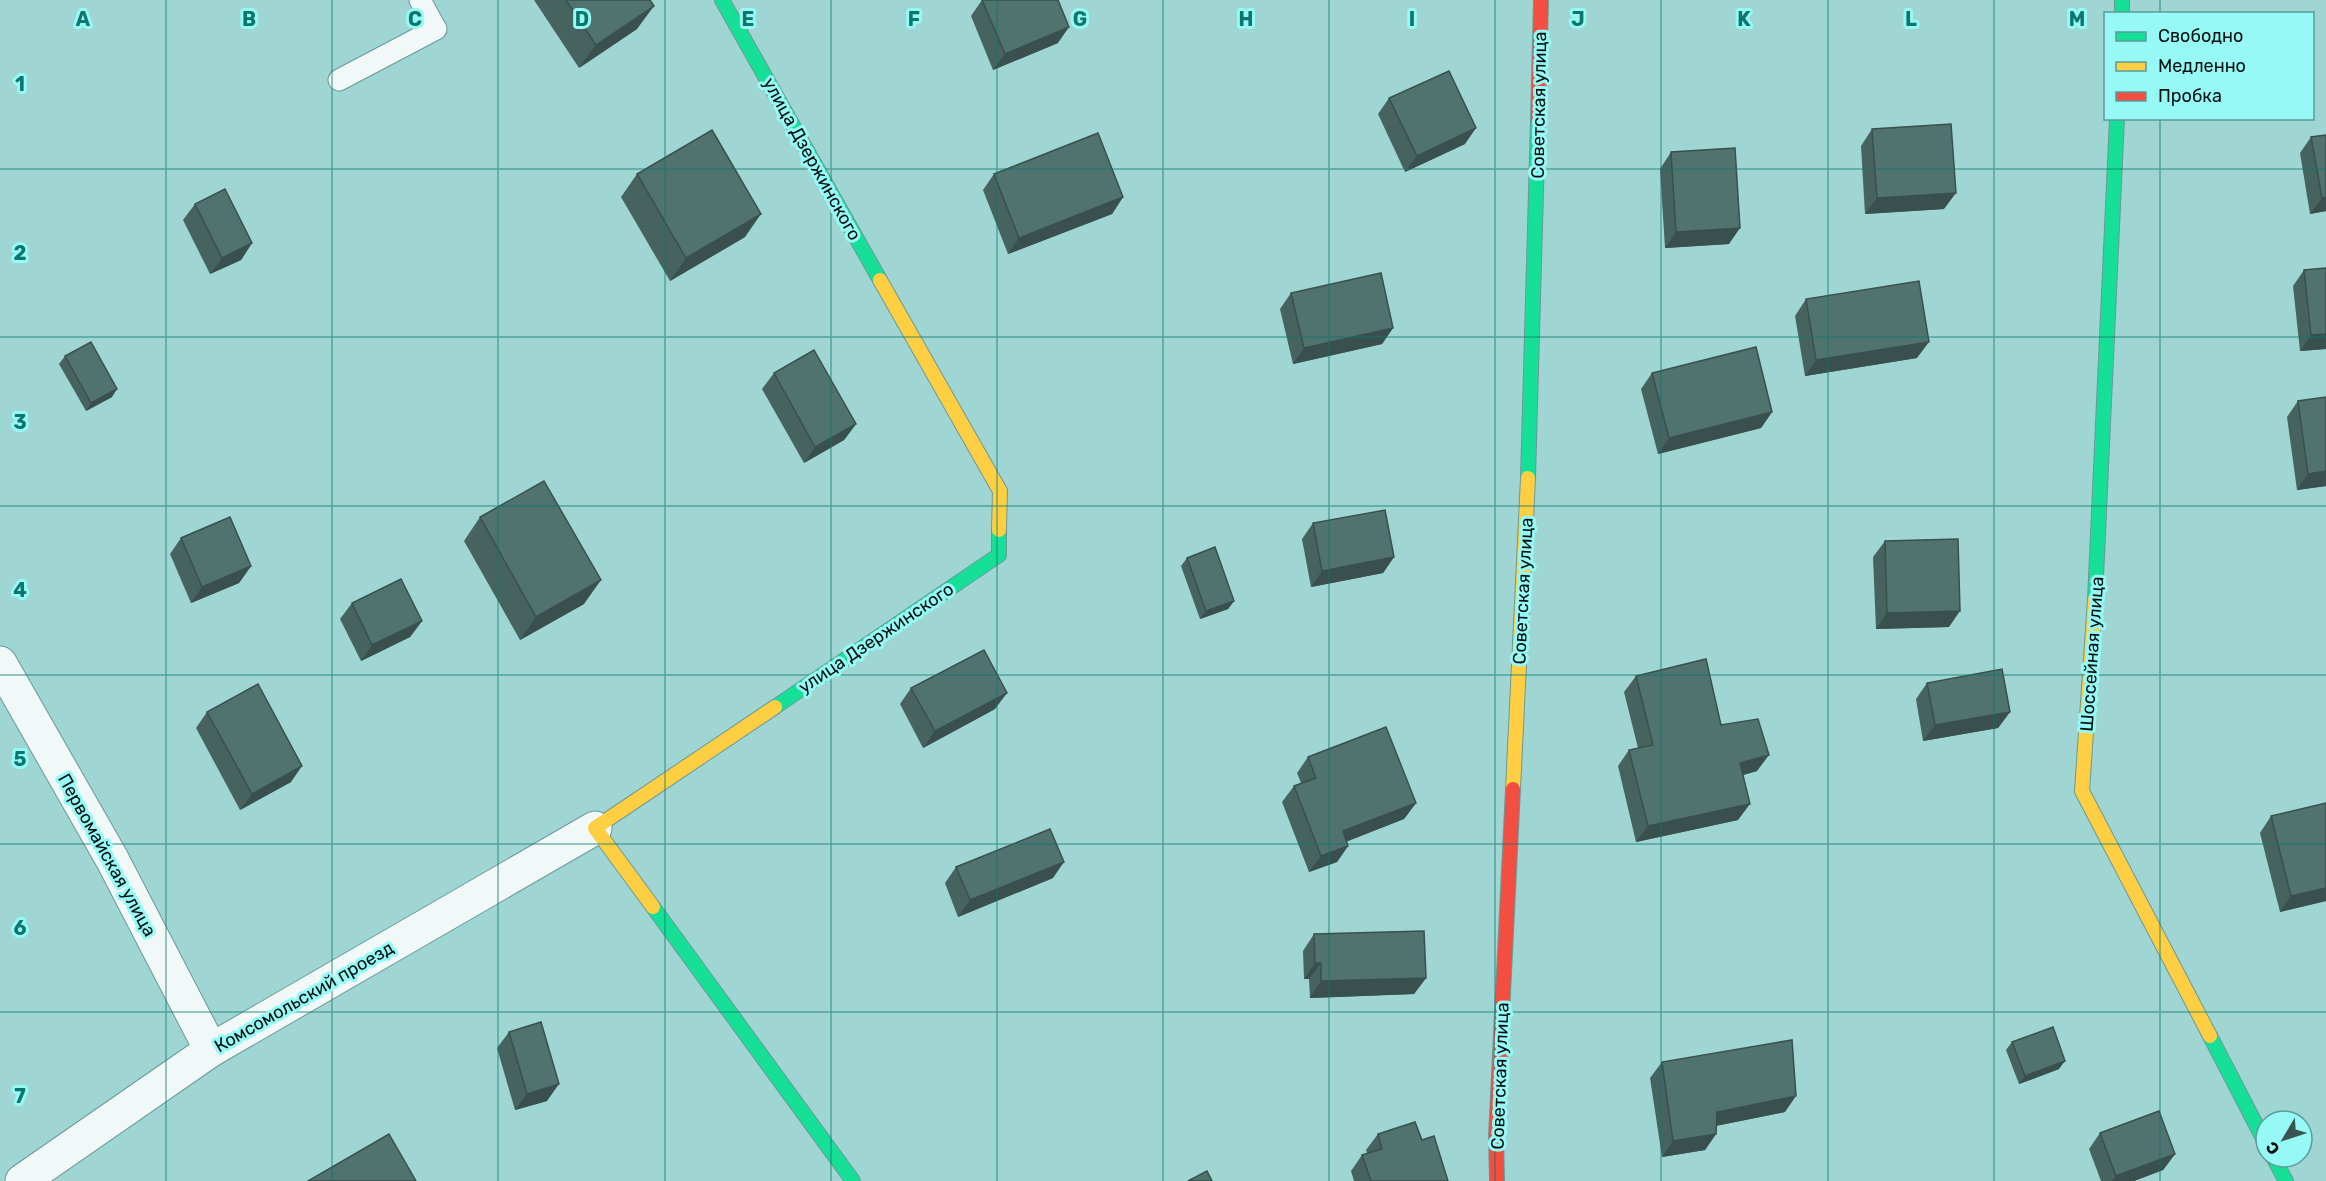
<svg xmlns="http://www.w3.org/2000/svg" width="2326" height="1181" font-family="Rubik,sans-serif">
	<style>
		.lines { fill: none; stroke-linecap: round; stroke-linejoin: round }
		.lane-casing { stroke: #6b9997; stroke-width: 23 }
		.street-casing { stroke: #6b9997; stroke-width: 35 }
		.fast-casing { stroke: #6b9997; stroke-width: 16 }
		.slow-casing { stroke: #6b9997; stroke-width: 16 }
		.jam-casing { stroke: #6b9997; stroke-width: 16 }
		.lane { stroke: #f1f9f8; stroke-width: 21 }
		.street { stroke: #f1f9f8; stroke-width: 33 }
		.fast { stroke: #16e098; stroke-width: 14 }
		.slow { stroke: #ffcf43; stroke-width: 14 }
		.jam { stroke: #f24e42; stroke-width: 14 }
		.wall { fill: #46635f }
		.shaded-wall { fill: #39504e }
		.building { fill: #51736f; stroke: #39504e; stroke-width: 1.5 }
		.grid { fill: none; stroke: #0f766e; stroke-width: 1.5; stroke-opacity: 0.55 }
		.labels { text-anchor: middle; dominant-baseline: central; stroke-width: 6; stroke-linejoin: round; paint-order: stroke }
		.street-label { font-size: 18px; fill: #00100f; stroke: #96f9f5 }
		.grid-label { font-size: 20px; text-anchor: middle; font-weight: bold; fill: #0f766e; stroke: #96f9f5; stroke-width: 6; stroke-linejoin: round; paint-order: stroke }
	</style>
	<rect width="100%" height="100%" fill="#9fd6d3"/>
	<g class="lines">
		<!-- lane casing -->
		<g class="lane-casing">
			<path id="lane" d="M339,80L436,29L420,0"/>
		</g>
		<!-- street casing -->
		<g class="street-casing">
			<g id="street">
				<path d="M0,663L112,859L211,1050"/>
				<path d="M22,1181L211,1050L595,828"/>
			</g>
		</g>
		<!-- fast casing -->
		<g class="fast-casing">
			<g id="fast">
				<path d="M722,0L880,280"/>
				<path d="M2122,0V14"/>
				<path d="M1528,478L1538,120"/>
				<path d="M2095,599L2117,118"/>
				<path d="M775,707L999,555V530"/>
				<path d="M653,907L853,1181"/>
				<path d="M2210,1036L2266,1144"/>
				<path d="M2273,1157L2286,1181"/>
			</g>
		</g>
		<!-- slow casing -->
		<g class="slow-casing">
			<g id="slow">
				<path d="M880,280L1000,491L999,530"/>
				<path d="M2095,599L2082,791L2210,1036"/>
				<path d="M1513,789L1528,478"/>
				<path d="M653,907L595,828L775,707"/>
			</g>
		</g>
		<!-- jam casing -->
		<g class="jam-casing">
			<g id="jam">
				<path d="M1538,120L1541,0"/>
				<path d="M1497,1181L1496,1136L1513,789"/>
			</g>
		</g>
		<!-- lane -->
		<use href="#lane" class="lane"/>
		<!-- street -->
		<use href="#street" class="street"/>
		<!-- fast -->
		<use href="#fast" class="fast"/>
		<!-- slow -->
		<use href="#slow" class="slow"/>
		<!-- jam -->
		<use href="#jam" class="jam"/>
	</g>
	<!-- wall -->
	<g class="wall">
		<path d="M534,0H650L637,29L579,68Z"/>
		<path d="M982,0L1058,43L993,70L971,16Z"/>
		<path d="M1389,98L1465,144L1405,172L1378,114Z"/>
		<path d="M1872,129L1944,209L1865,214L1861,146Z"/>
		<path d="M2326,135V211L2310,214L2300,153L2311,137Z"/>
		<path d="M1671,152L1729,244L1665,248L1660,169Z"/>
		<path d="M637,174L745,237L670,281L621,197Z"/>
		<path d="M994,174L1123,197L1112,214L1008,254L983,190Z"/>
		<path d="M195,204L252,243L241,260L210,274L183,220Z"/>
		<path d="M2326,268V349L2300,351L2293,286L2304,270Z"/>
		<path d="M1291,293L1393,328L1382,344L1293,364L1280,309Z"/>
		<path d="M1806,299L1917,358L1805,376L1795,316Z"/>
		<path d="M65,356L112,397L86,411L59,364Z"/>
		<path d="M774,373L856,424L844,440L804,463L762,389Z"/>
		<path d="M1652,373L1772,412L1761,428L1658,454L1641,389Z"/>
		<path d="M2326,397V486L2297,490L2287,417L2298,401Z"/>
		<path d="M480,517L584,604L520,640L464,541Z"/>
		<path d="M1313,523L1394,557L1383,573L1311,587L1302,539Z"/>
		<path d="M181,538L251,566L239,583L191,603L170,554Z"/>
		<path d="M1885,541L1949,627L1876,629L1873,557Z"/>
		<path d="M1187,558L1234,601L1228,609L1200,619L1181,566Z"/>
		<path d="M352,603L422,621L410,637L361,661L340,619Z"/>
		<path d="M1636,676L1721,725L1757,771L1743,775L1738,820L1636,842L1618,766L1629,750L1638,748L1624,692Z"/>
		<path d="M1927,683L2010,712L1998,728L1923,741L1916,699Z"/>
		<path d="M911,688L995,709L923,748L900,704Z"/>
		<path d="M207,712L291,782L240,810L196,728Z"/>
		<path d="M1308,757L1416,803L1404,819L1346,842L1348,846L1337,862L1309,872L1282,802L1294,786L1301,783L1297,773Z"/>
		<path d="M2271,816L2326,901L2280,912L2260,833Z"/>
		<path d="M956,867L1053,878L958,917L945,883Z"/>
		<path d="M1314,934L1426,978L1414,994L1310,998L1309,979H1304L1303,951Z"/>
		<path d="M509,1032L547,1101L515,1110L497,1048Z"/>
		<path d="M2012,1042L2059,1069L2019,1084L2006,1050Z"/>
		<path d="M1662,1062L1785,1112L1716,1126V1134L1705,1150L1662,1157L1650,1078Z"/>
		<path d="M2100,1133L2175,1154L2163,1170L2134,1181H2101L2089,1149Z"/>
		<path d="M1378,1134L1422,1140L1448,1181H1354L1351,1171L1362,1155L1367,1153L1366,1150Z"/>
	</g>
	<!-- shaded-wall -->
	<g class="shaded-wall">
		<path d="M654,6L637,29L579,68L596,45Z"/>
		<path d="M1069,27L1058,43L993,70L1005,54Z"/>
		<path d="M1476,128L1465,144L1405,172L1417,156Z"/>
		<path d="M1956,193L1944,209L1865,214L1877,198Z"/>
		<path d="M1123,197L1112,214L1008,254L1019,238Z"/>
		<path d="M2326,197V211L2310,214L2322,198Z"/>
		<path d="M761,214L745,237L670,281L686,258Z"/>
		<path d="M1740,228L1729,244L1665,248L1676,232Z"/>
		<path d="M252,243L241,260L210,274L222,258Z"/>
		<path d="M1393,328L1382,344L1293,364L1304,348Z"/>
		<path d="M2326,334V349L2300,351L2311,335Z"/>
		<path d="M1929,342L1917,358L1805,376L1816,360Z"/>
		<path d="M117,389L112,397L86,411L91,403Z"/>
		<path d="M1772,412L1761,428L1658,454L1669,438Z"/>
		<path d="M856,424L844,440L804,463L815,447Z"/>
		<path d="M2326,471V486L2297,490L2308,474Z"/>
		<path d="M1394,557L1383,573L1311,587L1322,571Z"/>
		<path d="M251,566L239,583L191,603L202,587Z"/>
		<path d="M601,580L584,604L520,640L536,617Z"/>
		<path d="M1234,601L1228,609L1200,619L1206,611Z"/>
		<path d="M1960,611L1949,627L1876,629L1887,613Z"/>
		<path d="M422,621L410,637L361,661L372,645Z"/>
		<path d="M1007,693L995,709L923,748L935,731Z"/>
		<path d="M2010,712L1998,728L1923,741L1935,725Z"/>
		<path d="M1769,755L1757,771L1729,779L1740,763Z"/>
		<path d="M302,766L291,782L240,810L252,794Z"/>
		<path d="M1416,803L1404,819L1331,847L1343,831Z"/>
		<path d="M1750,804L1738,820L1636,842L1648,826Z"/>
		<path d="M1348,846L1337,862L1309,872L1321,856Z"/>
		<path d="M1064,862L1053,878L958,917L970,900Z"/>
		<path d="M2326,888V901L2280,912L2291,896Z"/>
		<path d="M1315,963H1321L1309,979H1304Z"/>
		<path d="M1426,978L1414,994L1310,998L1321,981Z"/>
		<path d="M2065,1061L2059,1069L2019,1084L2025,1076Z"/>
		<path d="M559,1084L547,1101L515,1110L527,1094Z"/>
		<path d="M1796,1096L1785,1112L1705,1128L1717,1112Z"/>
		<path d="M1716,1134L1705,1150L1662,1157L1673,1141Z"/>
		<path d="M2175,1154L2163,1170L2134,1181H2112L2116,1176Z"/>
	</g>
	<!-- building -->
	<g class="building">
		<path d="M566,0H650L654,6L596,45Z"/>
		<path d="M982,0H1058L1069,27L1005,54Z"/>
		<path d="M1449,71L1476,128L1417,156L1389,98Z"/>
		<path d="M1951,124L1956,193L1877,198L1872,129Z"/>
		<path d="M712,130L761,214L686,258L637,174Z"/>
		<path d="M1098,133L1123,197L1019,238L994,174Z"/>
		<path d="M2326,135V197L2322,198L2311,137Z"/>
		<path d="M1735,148L1740,228L1676,232L1671,152Z"/>
		<path d="M225,189L252,243L222,258L195,204Z"/>
		<path d="M2326,268V334L2311,335L2304,270Z"/>
		<path d="M1381,273L1393,328L1304,348L1291,293Z"/>
		<path d="M1919,281L1929,342L1816,360L1806,299Z"/>
		<path d="M91,342L117,389L91,403L65,356Z"/>
		<path d="M1756,347L1772,412L1669,438L1652,373Z"/>
		<path d="M814,350L856,424L815,447L774,373Z"/>
		<path d="M2326,397V471L2308,474L2298,401Z"/>
		<path d="M544,481L601,580L536,617L480,517Z"/>
		<path d="M1385,510L1394,557L1322,571L1313,523Z"/>
		<path d="M230,517L251,566L202,587L181,538Z"/>
		<path d="M1958,539L1960,611L1887,613L1885,541Z"/>
		<path d="M1215,547L1234,601L1206,611L1187,558Z"/>
		<path d="M401,579L422,621L372,645L352,603Z"/>
		<path d="M984,650L1007,693L935,731L911,688Z"/>
		<path d="M1706,659L1721,725L1758,719L1769,755L1740,763L1750,804L1648,826L1629,750L1653,745L1636,676Z"/>
		<path d="M2002,669L2010,712L1935,725L1927,683Z"/>
		<path d="M258,684L302,766L252,794L207,712Z"/>
		<path d="M1386,727L1416,803L1343,831L1348,846L1321,856L1294,786L1316,778L1308,757Z"/>
		<path d="M2326,803V888L2291,896L2271,816Z"/>
		<path d="M1050,829L1064,862L970,900L956,867Z"/>
		<path d="M1424,931L1426,978L1321,981V963H1315L1314,934Z"/>
		<path d="M541,1022L559,1084L527,1094L509,1032Z"/>
		<path d="M2053,1027L2065,1061L2025,1076L2012,1042Z"/>
		<path d="M1792,1040L1796,1096L1717,1112L1716,1134L1673,1141L1662,1062Z"/>
		<path d="M2159,1111L2175,1154L2116,1176L2100,1133Z"/>
		<path d="M1415,1122L1422,1140L1434,1136L1448,1181H1371L1362,1155L1382,1149L1378,1134Z"/>
		<path d="M389,1134L416,1181H308Z"/>
		<path d="M1207,1171L1212,1181H1188Z"/>
	</g>
	<!-- grid -->
	<path class="grid" d="M166,0V1181M332,0V1181M498,0V1181M665,0V1181M831,0V1181M997,0V1181M1163,0V1181M1329,0V1181M1495,0V1181M1661,0V1181M1828,0V1181M1994,0V1181M2160,0V14M2160,118V1181M0,169H2326M0,337H2326M0,506H2326M0,675H2326M0,844H2326M0,1012H2326"/>
	<g class="labels">
		<!-- street labels -->
		<g class="street-label">
			<text transform="translate(1539 105) rotate(-89)">Советская улица</text>
			<text transform="translate(812 159) rotate(61)">улица Дзержинского</text>
			<text transform="translate(1523 591) rotate(-87)">Советская улица</text>
			<text transform="translate(876 638) rotate(-34)">улица Дзержинского</text>
			<text transform="translate(2092 654) rotate(-86)">Шоссейная улица</text>
			<text transform="translate(107 855) rotate(61)">Первомайская улица</text>
			<text transform="translate(304 997) rotate(-30)">Комсомольский проезд</text>
			<text transform="translate(1500 1076) rotate(-88)">Советская улица</text>
		</g>
	</g>
	<g class="grid-label">
		<text x="83" y="26">A</text>
		<text x="249" y="26">B</text>
		<text x="415" y="26">C</text>
		<text x="582" y="26">D</text>
		<text x="748" y="26">E</text>
		<text x="914" y="26">F</text>
		<text x="1080" y="26">G</text>
		<text x="1246" y="26">H</text>
		<text x="1412" y="26">I</text>
		<text x="1578" y="26">J</text>
		<text x="1744" y="26">K</text>
		<text x="1911" y="26">L</text>
		<text x="2077" y="26">M</text>
		<text x="20" y="91">1</text>
		<text x="20" y="260">2</text>
		<text x="20" y="429">3</text>
		<text x="20" y="597">4</text>
		<text x="20" y="766">5</text>
		<text x="20" y="935">6</text>
		<text x="20" y="1103">7</text>
	</g>
	<!-- legend -->
	<rect x="2104" y="12" width="210" height="108" fill="#96f9f5" stroke="#5a9c99" stroke-width="1.5"/>
	<rect x="2116" y="32" width="30" height="9" fill="#16e098" stroke="#5a9c99" stroke-width="1.5"/>
	<text x="2158" y="42" font-size="18" fill="#00100f">Свободно</text>
	<rect x="2116" y="62" width="30" height="9" fill="#ffcf43" stroke="#5a9c99" stroke-width="1.5"/>
	<text x="2158" y="72" font-size="18" fill="#00100f">Медленно</text>
	<rect x="2116" y="92" width="30" height="9" fill="#f24e42" stroke="#5a9c99" stroke-width="1.5"/>
	<text x="2158" y="102" font-size="18" fill="#00100f">Пробка</text>
	<!-- north arrow -->
	<g transform="translate(2284 1139) rotate(231)"><circle r="28" fill="#96f9f5" stroke="#5a9c99" stroke-width="1.5"/>
	<path d="M0-4.5L10 22L0 15L-10 22Z" fill="#385554"/>
	<text y="-9" font-size="16" font-weight="bold" text-anchor="middle" fill="#00100f">С</text>
	</g>
</svg>
